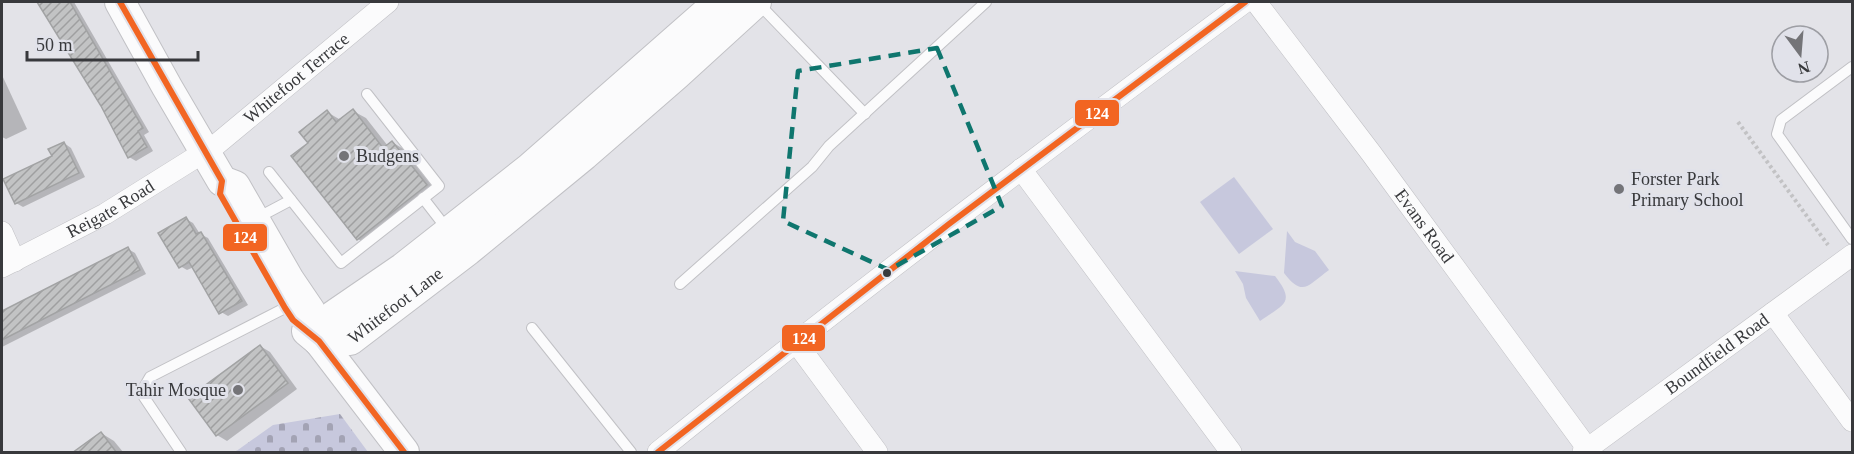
<svg xmlns="http://www.w3.org/2000/svg" width="1854" height="454" font-family="'Times New Roman',serif">
	<style>
		.cemetery { fill: url(#cemetery-stones) }
		.green { fill: #c7c8dd }
		.shadow { fill: #0003 }
		.building { fill: url(#building-hatch); stroke: #a2a3a4; stroke-width: 1.5 }
		.lines { fill: none; stroke-linecap: round; stroke-linejoin: round }
		.lane-casing { stroke: #c1c1c5; stroke-width: 12 }
		.street-casing { stroke: #c1c1c5; stroke-width: 22 }
		.secondary-casing { stroke: #c1c1c5; stroke-width: 32 }
		.path { stroke: #c2c2c4; stroke-width: 4; stroke-dasharray: 3 3; stroke-linecap: butt }
		.lane { stroke: #fbfbfc; stroke-width: 10 }
		.street { stroke: #fbfbfc; stroke-width: 21 }
		.secondary { stroke: #fbfbfc; stroke-width: 30 }
		.bus-1-casing { stroke: #e1e2ea; stroke-width: 10 }
		.bus-1 { stroke: #f26522; stroke-width: 6 }
		.marked { fill: none; stroke: #0f766e; stroke-width: 4.5; stroke-dasharray: 12 8; stroke-linejoin: round }
		.poi-dot { fill: #747478; stroke: #e1e2ea; stroke-width: 2 }
		.bus-dot { fill: #38393c; stroke: #e1e2ea; stroke-width: 2 }
		.labels { text-anchor: middle; dominant-baseline: central; stroke-width: 6; stroke-linejoin: round; paint-order: stroke }
		.street-label { font-size: 18px; fill: #38393c; stroke: #e1e2ea }
		.poi-label { font-size: 18px; fill: #38393c; stroke: #e1e2ea; text-anchor: start }
		.line-badge { stroke: #e1e2ea; stroke-width: 2 }
		.badge-label { font-size: 16px; text-anchor: middle; font-weight: bold; fill: #fff }
	</style>
	<defs>
		<pattern id="cemetery-stones" width="16" height="16" patternUnits="userSpaceOnUse" patternTransform="scale(1.5)"><rect width="16" height="16" fill="#c7c8dd"/><path d="M2 7V4a2 2 0 0 1 4 0v3zM10 15v-3a2 2 0 0 1 4 0v3z" fill="#a3a3b4"/></pattern>
		<pattern id="building-hatch" width="6" height="6" patternUnits="userSpaceOnUse" patternTransform="scale(1.5)"><rect width="6" height="6" fill="#c2c3c4"/><path d="M-1 1l2-2M0 6l6-6M5 7l2-2" fill="none" stroke="#9f9fa0"/></pattern>
	</defs>
	<rect width="100%" height="100%" fill="#e3e3e8"/>
	<!-- cemetery -->
	<path class="cemetery" d="M340,414L368,452H235L273,425Z"/>
	<!-- green -->
	<g class="green">
		<path d="M1234,177L1273,229L1239,254L1200,202Z"/>
		<path d="M1287,231L1295,242L1315,251L1329,270C1308,285 1303,298 1284,273Z"/>
		<path d="M1235,271L1275,276C1296,303 1284,304 1260,321L1246,298L1243,284Z"/>
	</g>
	<!-- shadow -->
	<g class="shadow">
		<path d="M40,2H74L149,132L144,135L153,151L136,161L129,157L102,105Z"/>
		<path d="M2,75L27,129L6,139L2,137Z"/>
		<path d="M353,111L366,118L388,146L392,142L405,150L439,193L370,246L358,239L310,143L327,112L339,119Z"/>
		<path d="M64,143L71,148L85,177L23,207L16,203Z"/>
		<path d="M186,219L193,223L200,234L208,238L248,305L228,316L221,312L194,267L187,270L180,266Z"/>
		<path d="M128,249L135,253L146,274L2,347V313Z"/>
		<path d="M260,346L270,352L297,389L227,441L217,435Z"/>
		<path d="M101,433L114,441L123,452H75Z"/>
	</g>
	<!-- building -->
	<g class="building">
		<path d="M37,2H70L143,128L138,131L147,147L128,158L101,106Z"/>
		<path d="M353,109L383,148L392,141L427,185L357,240L291,156L308,143L299,132L327,110L336,122Z"/>
		<path d="M64,142L79,173L15,204L3,179L52,156L48,149Z"/>
		<path d="M186,217L196,234L201,232L242,301L219,314L189,262L179,268L158,233Z"/>
		<path d="M128,247L140,270L2,340V311Z"/>
		<path d="M260,345L288,383L216,436L188,398Z"/>
		<path d="M101,432L117,453H72Z"/>
	</g>
	<g class="lines">
		<!-- lane casing -->
		<g class="lane-casing">
			<g id="lane">
				<path d="M757,2L865,114"/>
				<path d="M1852,67L1781,120L1777,134L1852,239"/>
				<path d="M269,172L341,263L439,186L367,94"/>
				<path d="M423,198L447,229"/>
				<path d="M257,218L291,200"/>
				<path d="M680,284L812,167L829,146L986,2"/>
				<path d="M532,328L631,452"/>
				<path d="M181,452L144,397L143,389L150,377L285,308"/>
			</g>
		</g>
		<!-- street casing -->
		<g class="street-casing">
			<g id="street">
				<path id="s1" d="M1256,2L1371,153L1590,452"/>
				<path d="M1021,169L1231,452"/>
				<path d="M2,232L15,261"/>
				<path id="s2" d="M2,267L105,214L217,144L388,2"/>
				<path d="M1773,313L1852,421"/>
				<path d="M795,341L877,452"/>
				<path d="M658,452C850,297 1047,149 1245,2"/>
				<path id="s3" d="M1583,452L1852,255"/>
			</g>
		</g>
		<!-- secondary casing -->
		<g class="secondary-casing">
			<g id="secondary">
				<path d="M120,2L167,87L222,181L235,186L289,280L310,311L319,341"/>
				<path d="M307,331L319,341L404,452"/>
				<path id="s4" d="M319,341L350,340L468,250L584,155L676,75L756,2"/>
				<path d="M319,341L333,316L403,268L530,168L719,2"/>
			</g>
		</g>
		<!-- path -->
		<path class="path" d="M1738,122L1828,245"/>
		<!-- lane -->
		<use href="#lane" class="lane"/>
		<!-- street -->
		<use href="#street" class="street"/>
		<!-- secondary -->
		<use href="#secondary" class="secondary"/>
		<!-- bus-1 casing -->
		<g class="bus-1-casing">
			<g id="bus-1">
				<path d="M120,2L222,181L220,194L285,308L293,320L319,341L404,452"/>
				<path d="M658,452L949,224L1245,2"/>
			</g>
		</g>
		<!-- bus-1 -->
		<use href="#bus-1" class="bus-1"/>
	</g>
	<!-- marked area -->
	<path class="marked" d="M937,48L1002,206L889,270L783,221L798,71Z"/>
	<!-- markers -->
	<g class="poi-dot">
		<circle cx="344" cy="156" r="6"/>
		<circle cx="1619" cy="189" r="6"/>
		<circle cx="238" cy="390" r="6"/>
	</g>
	<circle class="bus-dot" cx="887" cy="273" r="5"/>
	<g class="labels">
		<!-- street labels -->
		<g class="street-label">
			<text stroke="none"><textPath href="#s2" startOffset="351">Whitefoot Terrace</textPath></text>
			<text stroke="none"><textPath href="#s2" startOffset="123">Reigate Road</textPath></text>
			<text stroke="none"><textPath href="#s1" startOffset="280">Evans Road</textPath></text>
			<text stroke="none"><textPath href="#s4" startOffset="88">Whitefoot Lane</textPath></text>
			<text stroke="none"><textPath href="#s3" startOffset="166">Boundfield Road</textPath></text>
		</g>
		<!-- poi labels -->
		<g class="poi-label">
			<text x="356" y="156">Budgens</text>
			<text x="1631" y="179">Forster Park<tspan x="1631" dy="21">Primary School</tspan></text>
			<text x="226" y="390" text-anchor="end">Tahir Mosque</text>
		</g>
	</g>
	<g class="line-badge">
		<rect x="1074" y="99" width="46" height="28" rx="6" fill="#f26522"/>
		<rect x="222" y="223" width="46" height="29" rx="6" fill="#f26522"/>
		<rect x="781" y="324" width="45" height="28" rx="6" fill="#f26522"/>
	</g>
	<g class="badge-label">
		<text x="1097" y="119">124</text>
		<text x="245" y="243">124</text>
		<text x="804" y="344">124</text>
	</g>
	<!-- border -->
	<rect width="1854" height="454" fill="none" stroke="#38393c" stroke-width="6"/>
	<!-- north arrow -->
	<g transform="translate(1800 54) rotate(164)"><circle r="28" fill="#e1e2ea" stroke="#9d9ea4" stroke-width="1.5"/>
	<path d="M0-4.5L10 22L0 15L-10 22Z" fill="#747478"/>
	<text y="-9" font-size="16" font-weight="bold" text-anchor="middle" fill="#38393c">N</text>
	</g>
	<!-- scale -->
	<path d="M27 51v9h171v-9" fill="none" stroke="#38393c" stroke-width="3"/>
	<text x="36" y="51" font-size="18" fill="#38393c" stroke="#e1e2ea" stroke-width="4.5" paint-order="stroke">50 m</text>
</svg>
